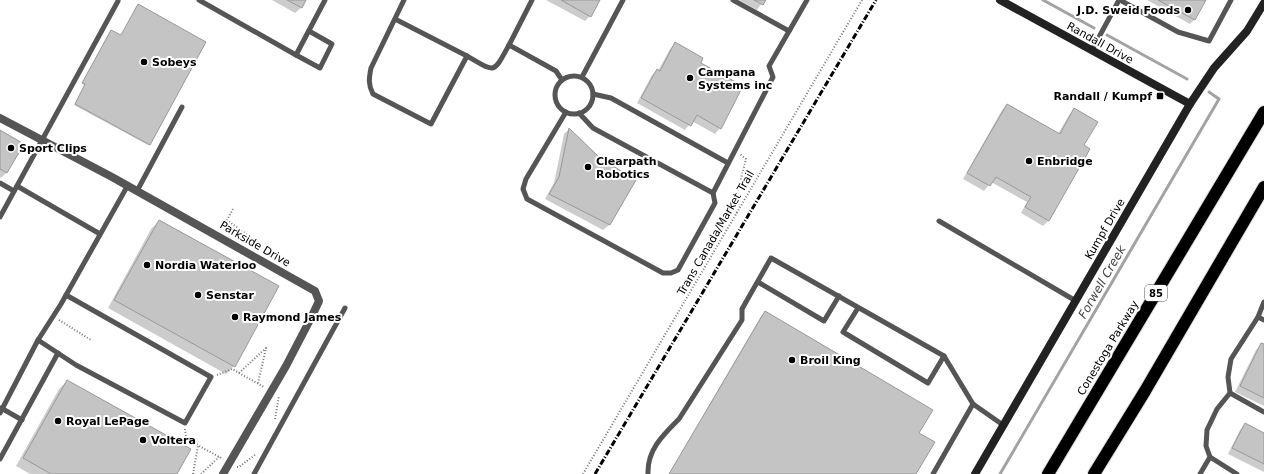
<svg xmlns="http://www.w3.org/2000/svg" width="1264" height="474" font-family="'DejaVu Sans',sans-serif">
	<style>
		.shadow { fill: #0003 }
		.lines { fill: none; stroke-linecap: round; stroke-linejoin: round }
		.stream { stroke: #a3a3a3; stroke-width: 3 }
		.building { fill: #c4c4c4; stroke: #999 }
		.highway-casing { stroke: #dbdbdb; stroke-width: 14 }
		.path { stroke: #777; stroke-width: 2; stroke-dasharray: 1 2; stroke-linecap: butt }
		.lane { stroke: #555; stroke-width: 5 }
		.street { stroke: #555; stroke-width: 8 }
		.secondary { stroke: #222; stroke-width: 8 }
		.highway { stroke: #000; stroke-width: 12 }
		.rail { stroke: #000; stroke-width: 3; stroke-dasharray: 6 2 1 2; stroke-linecap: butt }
		.poi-dot { fill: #000; stroke: #fff; stroke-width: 1.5 }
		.labels { text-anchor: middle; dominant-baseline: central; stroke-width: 4; stroke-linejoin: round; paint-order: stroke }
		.shield { fill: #fff; stroke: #4c4c4c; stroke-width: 1 }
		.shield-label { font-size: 10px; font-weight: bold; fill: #000 }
		.poi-label { font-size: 11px; font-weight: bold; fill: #000; stroke: #fff; text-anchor: start }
		.street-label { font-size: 11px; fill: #000; stroke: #fff }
		.water-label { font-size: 12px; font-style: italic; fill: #444; stroke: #fff }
	</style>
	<rect width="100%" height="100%" fill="#fff"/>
	<!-- shadow -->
	<g class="shadow">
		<path d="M272,0H305L301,8L295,13Z"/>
		<path d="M546,0H599L590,16L585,21Z"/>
		<path d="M739,0H764L757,10Z"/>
		<path d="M1147,0H1205L1194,20L1190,24Z"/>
		<path d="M110,32L149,144L148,145L74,105L85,85L82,84Z"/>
		<path d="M675,44L699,63L720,128L715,134L692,121L685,130L637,103L652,75L657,70L658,71L670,49Z"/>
		<path d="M1007,105L1058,134L1069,115L1074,110L1083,146L1049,220L1043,226L1021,213L1027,202L991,182L984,191L963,179L1002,110Z"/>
		<path d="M569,129L600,158L634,180L609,225L603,230L545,199L554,183L564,134Z"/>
		<path d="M0,131L6,173L1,178L0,177Z"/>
		<path d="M159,221L234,366L226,374L108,308L151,229Z"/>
		<path d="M765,312L915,474H669L761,316Z"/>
		<path d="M1262,344L1264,345V406L1235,392L1256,350Z"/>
		<path d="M67,381L175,474H30L16,466L59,389Z"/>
		<path d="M1245,424L1264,434V472L1228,454L1240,430Z"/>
	</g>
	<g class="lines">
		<!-- stream -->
		<g class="stream">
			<path d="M1043,0L1094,28"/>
			<path d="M1107,35L1187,79"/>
			<path d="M1000,474L1219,99L1209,92"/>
		</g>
	</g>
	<!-- building -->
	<g class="building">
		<path d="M287,0H306L302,8Z"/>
		<path d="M561,0H600L591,17Z"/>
		<path d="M754,0H766L763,5Z"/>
		<path d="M1158,0H1206L1195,20Z"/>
		<path d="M138,4L206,42L150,145L75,104L85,84L82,83L111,30L121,35Z"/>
		<path d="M675,42L703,58L701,63L743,86L721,129L697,115L691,126L641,98L657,69L660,71Z"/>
		<path d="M1007,104L1060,134L1074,108L1098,122L1084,145L1090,149L1049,221L1025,207L1031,197L996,177L990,186L967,173Z"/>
		<path d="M569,128L600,158L636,180L610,225L549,194L559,177Z"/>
		<path d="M0,130L24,144L7,173L0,169Z"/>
		<path d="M159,220L279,286L235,367L114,300Z"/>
		<path d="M765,311L933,410L919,433L935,442L916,474H669Z"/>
		<path d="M1261,343L1264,344V398L1240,386Z"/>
		<path d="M67,380L191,449L177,474H51L23,458Z"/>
		<path d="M1245,423L1264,433V464L1232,448Z"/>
	</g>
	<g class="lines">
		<!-- highway casing -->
		<g class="highway-casing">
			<g id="highway">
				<path d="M1048,474L1264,112"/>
				<path d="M1094,474L1145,391L1264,187"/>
			</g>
		</g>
		<!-- path -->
		<g class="path">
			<path d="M233,209L227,220L261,245L258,250"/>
			<path d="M737,213L730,206L737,195L746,159L740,154"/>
			<path d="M59,320L91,340"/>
			<path d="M239,373L266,348L258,383"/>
			<path d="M217,375L232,369L264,387"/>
			<path d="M275,419L279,396"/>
			<path d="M185,429L186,437L201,447L223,459"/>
			<path d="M237,467H239L256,454"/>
			<path d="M193,474L198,446"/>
			<path d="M201,474L219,457"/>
			<path d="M583,474L862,0"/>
		</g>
		<!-- lane -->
		<g class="lane">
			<path d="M199,0L296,55L325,0"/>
			<path d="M532,0L509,45L556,71L562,80"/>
			<path d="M733,0L789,31"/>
			<path d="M1120,0L1178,32L1209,41L1231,0"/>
			<path d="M395,19L467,56L431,124L373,94C368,85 369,78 371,68L404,0"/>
			<path d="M1092,50L1119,0"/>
			<path d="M296,55L320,68L332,44L309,31"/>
			<path d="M467,56C496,73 493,74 509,45"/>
			<circle cx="574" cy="95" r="19"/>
			<path d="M582,77L623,0"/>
			<path d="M593,94L611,98L728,163"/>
			<path d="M566,112L526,179L523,189L527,199L663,273H671L678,270L715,203L713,193L773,77L769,66L807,0"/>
			<path d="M579,113L593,128L713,193"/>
			<path d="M0,183L14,191"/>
			<path d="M17,186L100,234"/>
			<path d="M137,191L182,107"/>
			<path d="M0,217L118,1"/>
			<path d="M939,221L1076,301"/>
			<path d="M758,282L824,321L839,296"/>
			<path d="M858,308L843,332L928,383L944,356"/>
			<path d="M1258,317L1264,320"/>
			<path d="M38,340L76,365L185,423L211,377L66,295"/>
			<path d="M1230,393L1264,412"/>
			<path d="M1,408L22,420"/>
			<path d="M0,413L38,340L61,304L128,185"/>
			<path d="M0,459L58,353"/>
			<path d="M254,474L345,308"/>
			<path d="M648,474C647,450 663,435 679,419L742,320V309L771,258L944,356L973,404L1003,425"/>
			<path d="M933,474L973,404"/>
			<path d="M1200,474L1210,457"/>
			<path d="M1237,474L1210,457L1206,446L1207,430L1217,409L1230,393L1228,377L1231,359L1258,317L1264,302"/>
		</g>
		<!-- street -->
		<path class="street" d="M0,118L112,177L315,291L319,301L312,316L286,366L223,474"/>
		<!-- secondary -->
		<g class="secondary">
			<path d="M1000,0L1190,104"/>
			<path d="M975,474L1190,104L1214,68L1247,31L1264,3"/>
		</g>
		<!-- highway -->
		<use href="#highway" class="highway"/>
		<!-- rail -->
		<path class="rail" d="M595,474L876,0"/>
	</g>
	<!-- markers -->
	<g class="poi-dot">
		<circle cx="1188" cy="10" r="4"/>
		<circle cx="144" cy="62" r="4"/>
		<circle cx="690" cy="78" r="4"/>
		<rect x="1156" y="92" width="8" height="8" rx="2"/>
		<circle cx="11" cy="148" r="4"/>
		<circle cx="1029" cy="161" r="4"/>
		<circle cx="588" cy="167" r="4"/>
		<circle cx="147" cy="265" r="4"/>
		<circle cx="198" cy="295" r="4"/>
		<circle cx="235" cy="317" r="4"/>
		<circle cx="792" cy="360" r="4"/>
		<circle cx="58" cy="421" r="4"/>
		<circle cx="143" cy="440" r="4"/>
	</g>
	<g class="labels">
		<!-- shield labels -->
		<rect class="shield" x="1145" y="285" width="22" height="16" rx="3"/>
		<g class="shield-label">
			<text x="1156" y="293">85</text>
		</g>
		<!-- poi labels -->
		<g class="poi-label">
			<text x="1180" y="10" text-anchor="end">J.D. Sweid Foods</text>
			<text x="152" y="62">Sobeys</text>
			<text x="698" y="72">Campana<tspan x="698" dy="13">Systems inc</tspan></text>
			<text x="1152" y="96" text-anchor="end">Randall / Kumpf</text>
			<text x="19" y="148">Sport Clips</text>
			<text x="596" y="161">Clearpath<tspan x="596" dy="13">Robotics</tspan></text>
			<text x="1037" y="161">Enbridge</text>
			<text x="155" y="265">Nordia Waterloo</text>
			<text x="206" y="295">Senstar</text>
			<text x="243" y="317">Raymond James</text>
			<text x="800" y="360">Broil King</text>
			<text x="66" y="421">Royal LePage</text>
			<text x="151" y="440">Voltera</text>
		</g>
		<!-- street labels -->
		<g class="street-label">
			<text transform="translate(1100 43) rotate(29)">Randall Drive</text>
			<text transform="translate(1105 229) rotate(-60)">Kumpf Drive</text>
			<text transform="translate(716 233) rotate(-60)">Trans Canada/Market Trail</text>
			<text transform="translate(255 244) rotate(30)">Parkside Drive</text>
			<text transform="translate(1108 348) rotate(-59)">Conestoga Parkway</text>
		</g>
		<!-- water labels -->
		<g class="water-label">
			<text transform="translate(1102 282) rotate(-60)">Forwell Creek</text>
		</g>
	</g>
</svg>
